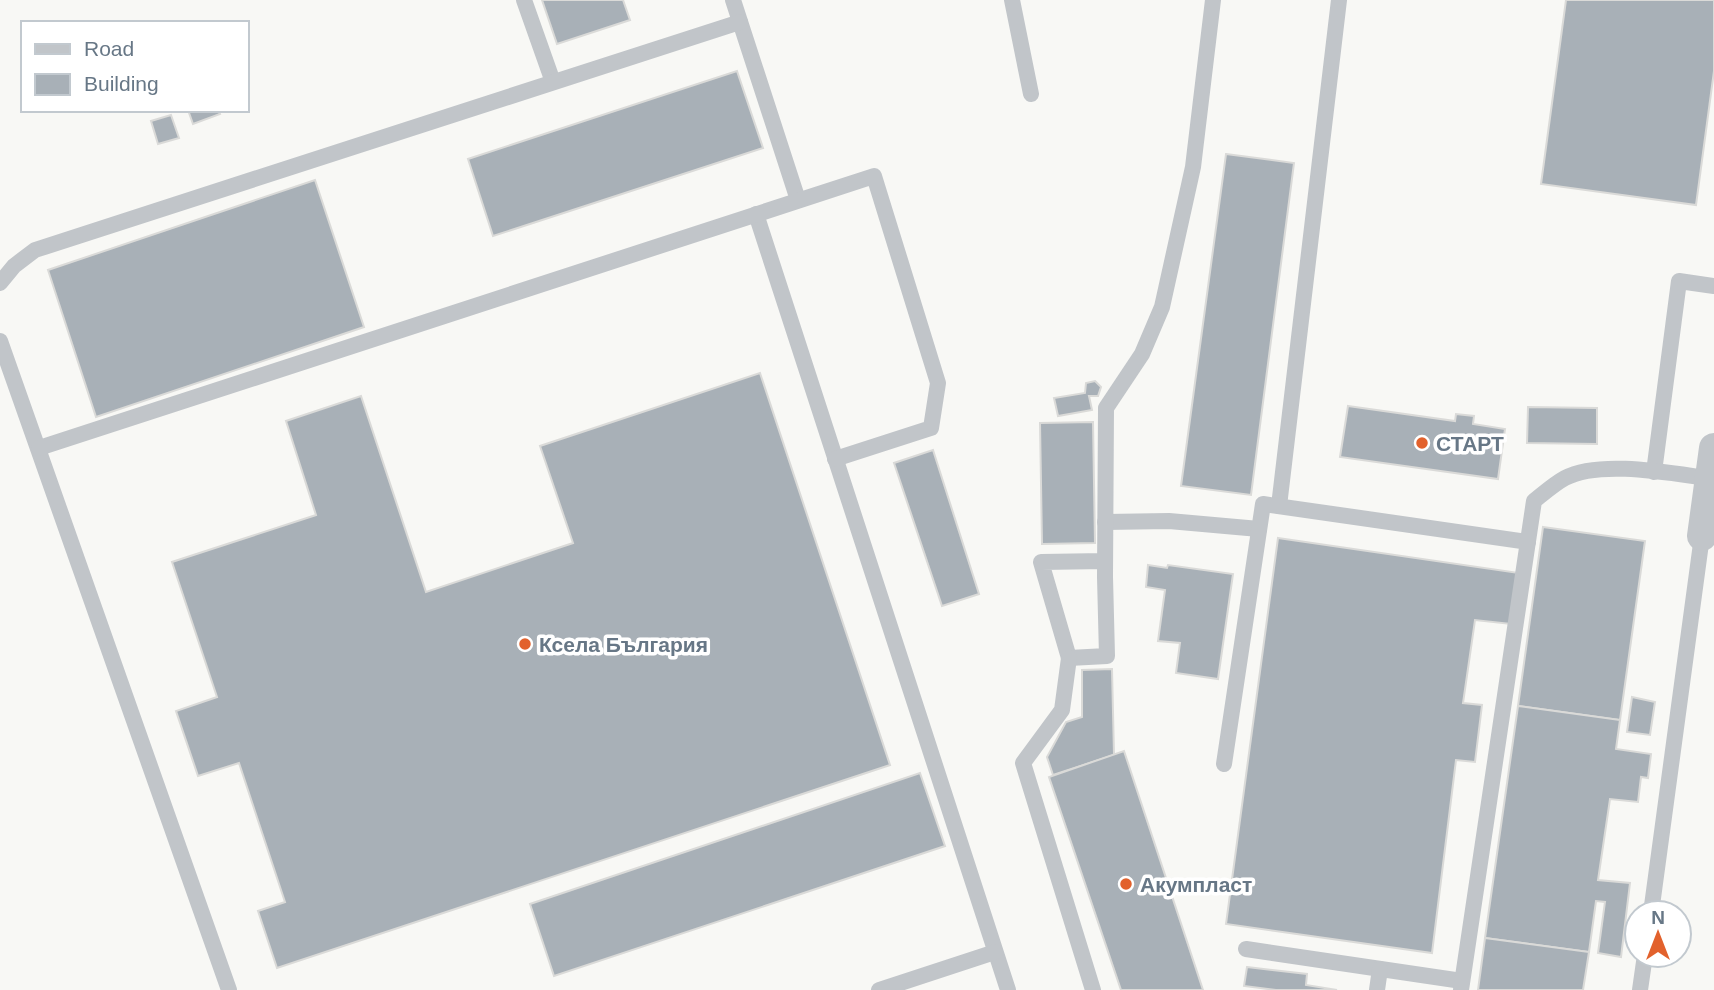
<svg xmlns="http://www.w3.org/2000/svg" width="1714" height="990" font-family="Arial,sans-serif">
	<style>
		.building { fill: #a8b0b7; stroke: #dadad8; stroke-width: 2 }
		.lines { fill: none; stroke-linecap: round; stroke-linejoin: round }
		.service { stroke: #c1c5c9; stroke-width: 16 }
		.minor { stroke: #c1c5c9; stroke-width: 30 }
		.poi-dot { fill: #e2612c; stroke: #fff; stroke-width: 2.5 }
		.labels { text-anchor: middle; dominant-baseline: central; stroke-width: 7; stroke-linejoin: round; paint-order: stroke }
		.poi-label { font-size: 21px; font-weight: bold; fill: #677786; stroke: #fff; text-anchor: start }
	</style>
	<rect width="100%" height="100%" fill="#f8f8f5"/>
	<!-- building -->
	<g class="building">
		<path d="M542,0H623L630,20L557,44Z"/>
		<path d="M1566,0H1714V71L1696,205L1541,184Z"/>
		<path d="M737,71L763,148L493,236L468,159Z"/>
		<path d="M188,110H218L220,114L193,124Z"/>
		<path d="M171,115L179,138L158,144L151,121Z"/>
		<path d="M1226,154L1294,163L1251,495L1181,486Z"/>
		<path d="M315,180L364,327L96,417L48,270Z"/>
		<path d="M760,373L890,765L277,968L258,911L285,902L239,763L198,776L176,711L217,697L172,562L316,515L286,421L361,396L426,592L573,543L540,446Z"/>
		<path d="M1095,381L1101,387L1098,396H1089L1092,410L1058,416L1054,398L1085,393L1086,383Z"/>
		<path d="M1348,406L1455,421L1456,414L1474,416L1473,424L1505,429L1498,479L1340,457Z"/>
		<path d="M1528,407L1597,408V444L1527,443Z"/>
		<path d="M1093,422L1095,543L1042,544L1040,423Z"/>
		<path d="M933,450L979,594L942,606L894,463Z"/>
		<path d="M1543,527L1645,541L1620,720L1518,706Z"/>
		<path d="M1278,538L1519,573L1511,624L1475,620L1463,703L1482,705L1475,762L1456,760L1432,953L1226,924Z"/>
		<path d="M1148,565L1167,568L1168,565L1233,574L1218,679L1176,673L1180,643L1158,641L1165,590L1146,587Z"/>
		<path d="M1112,669L1114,755L1053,775L1047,757L1066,722L1082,717V670Z"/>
		<path d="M1632,697L1655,702L1650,735L1627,732Z"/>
		<path d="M1518,706L1620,720L1616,749L1651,754L1648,778L1641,777L1638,802L1610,799L1598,880L1630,883L1621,957L1598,953L1605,902L1596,901L1589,952L1485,938Z"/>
		<path d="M1124,751L1203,990H1121L1049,777Z"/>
		<path d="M920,773L945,846L554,976L530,904Z"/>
		<path d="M1485,938L1589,952L1583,990H1478Z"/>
		<path d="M1247,967L1307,974L1306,985L1337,990H1276L1244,986Z"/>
	</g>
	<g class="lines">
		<!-- service -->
		<g class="service">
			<path d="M524,0L553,82"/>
			<path d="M733,0L798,200"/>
			<path d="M1012,0L1031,94"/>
			<path d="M756,214L1008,990"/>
			<path d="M0,283L14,266L35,250L740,22"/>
			<path d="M0,341L229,990"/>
			<path d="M39,448L874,176L938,383L931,428L835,459"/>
			<path d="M1654,472L1679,281L1714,286"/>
			<path d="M1279,506L1339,0"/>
			<path d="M1105,522L1169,521L1259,529"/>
			<path d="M1105,561L1041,562L1069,658L1107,656L1105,577L1106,408L1142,354L1162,307L1193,167L1213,0"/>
			<path d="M1069,658L1062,710L1023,763L1093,990"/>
			<path d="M1224,764L1263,504L1528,542"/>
			<path d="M1651,913L1702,536"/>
			<path d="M1246,949L1462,981"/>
			<path d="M879,990L995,952"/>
			<path d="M1377,990L1380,969"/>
			<path d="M1461,990L1534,501C1544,493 1554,484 1565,478C1601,459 1674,474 1714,479"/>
			<path d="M1640,990L1645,955"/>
		</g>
		<!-- minor -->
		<path class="minor" d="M1702,536L1714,448"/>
	</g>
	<!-- markers -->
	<g class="poi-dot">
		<circle cx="1422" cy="443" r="7"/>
		<circle cx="525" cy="644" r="7"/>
		<circle cx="1126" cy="884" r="7"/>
	</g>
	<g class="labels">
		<!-- poi labels -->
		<g class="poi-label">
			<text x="1436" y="443">СТАРТ</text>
			<text x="539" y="644">Ксела България</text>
			<text x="1140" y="884">Акумпласт</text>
		</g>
	</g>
	<!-- legend -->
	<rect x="21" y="21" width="228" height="91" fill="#ffffff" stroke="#c2c9cf" stroke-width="2"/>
	<rect x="35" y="44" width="35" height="10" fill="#c1c5c9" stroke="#c2c9cf" stroke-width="2"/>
	<text x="84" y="56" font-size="21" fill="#677786">Road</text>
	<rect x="35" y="74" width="35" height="21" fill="#a8b0b7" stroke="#c2c9cf" stroke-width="2"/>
	<text x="84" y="91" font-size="21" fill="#677786">Building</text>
	<!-- north arrow -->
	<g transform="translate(1658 934)"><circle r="33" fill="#ffffff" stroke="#c2c9cf" stroke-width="2"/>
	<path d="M0-5L12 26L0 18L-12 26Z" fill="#e2612c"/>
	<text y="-10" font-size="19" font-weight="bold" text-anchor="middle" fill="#677786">N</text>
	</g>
</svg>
